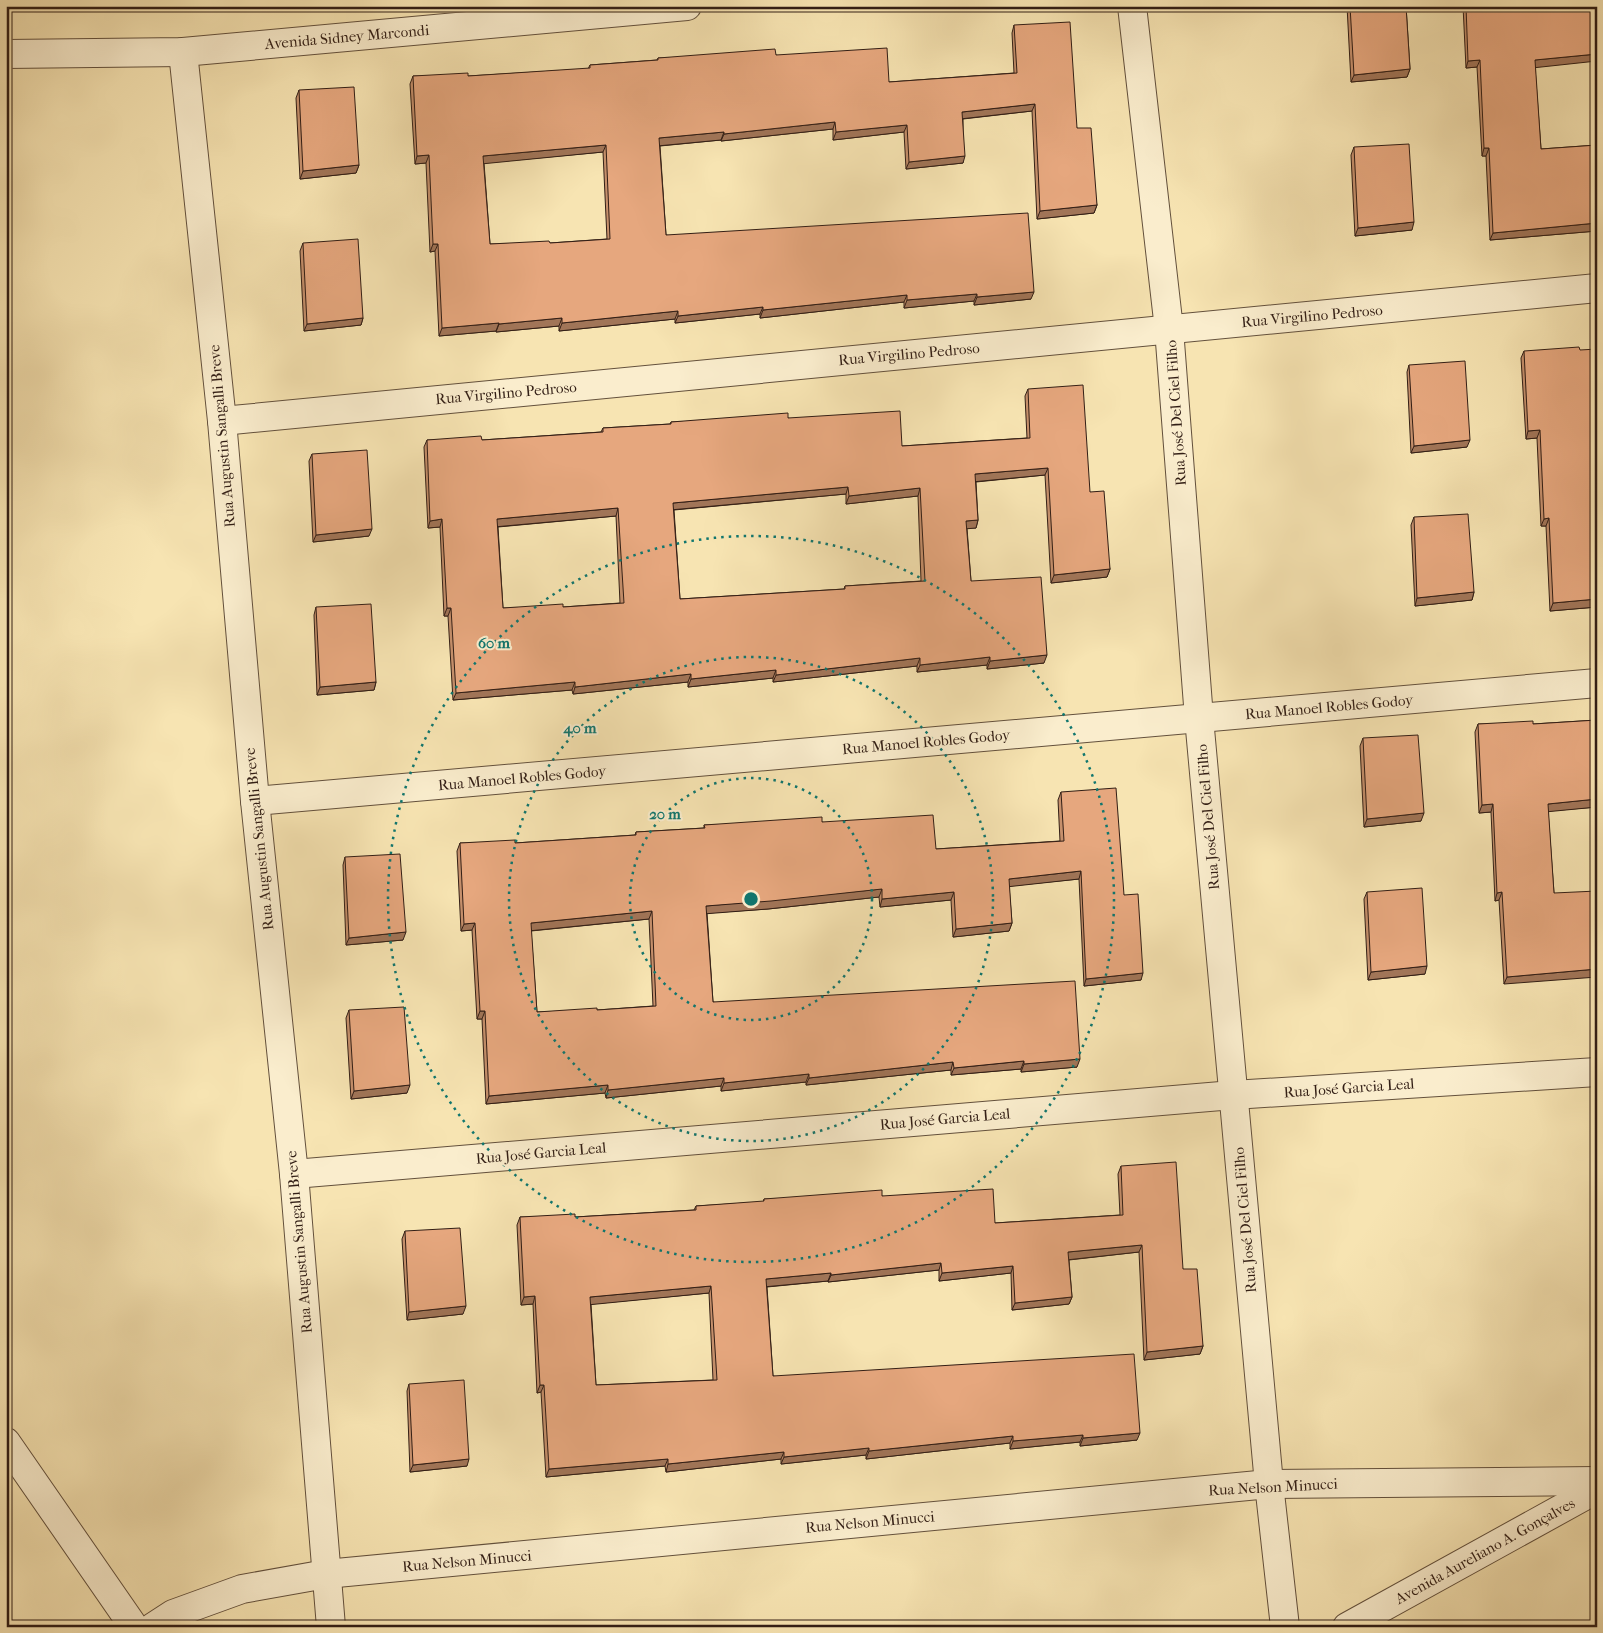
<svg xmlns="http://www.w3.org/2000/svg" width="1603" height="1633" font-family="'IM FELL French Canon',serif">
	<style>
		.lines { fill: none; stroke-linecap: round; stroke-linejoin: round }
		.minor-casing { stroke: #63503c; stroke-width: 30 }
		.minor { stroke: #faedcd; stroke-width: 28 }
		.wall { fill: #c6906c; stroke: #321e15; fill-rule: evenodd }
		.shaded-wall { fill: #a17558; stroke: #321e15 }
		.building { fill: #e6a77e; stroke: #321e15; fill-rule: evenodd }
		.ring { fill: none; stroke: #0f766e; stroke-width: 2.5; stroke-dasharray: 2.5 5 }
		.labels { text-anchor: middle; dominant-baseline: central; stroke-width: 4; stroke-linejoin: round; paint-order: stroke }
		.street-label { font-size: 15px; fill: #321e15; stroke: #faedcd }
		.centre { fill: #0f766e; stroke: #faedcd; stroke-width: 2.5 }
		.ring-label { font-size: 15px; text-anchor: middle; font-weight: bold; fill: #0f766e; stroke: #faedcd; stroke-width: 4; stroke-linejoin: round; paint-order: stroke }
	</style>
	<rect width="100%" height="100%" fill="#f7e4b2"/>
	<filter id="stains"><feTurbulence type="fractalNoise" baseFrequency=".004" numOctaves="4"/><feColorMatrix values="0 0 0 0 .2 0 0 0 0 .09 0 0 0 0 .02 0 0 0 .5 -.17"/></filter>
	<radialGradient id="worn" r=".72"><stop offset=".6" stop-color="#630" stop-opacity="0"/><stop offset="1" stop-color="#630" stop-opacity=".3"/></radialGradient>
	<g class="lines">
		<!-- minor casing -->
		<g class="minor-casing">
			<g id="minor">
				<path d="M1132,6L1169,329L1199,718L1269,1484L1285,1627"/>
				<path d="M183,52L222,421L255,801L294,1174L331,1627"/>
				<path d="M6,54L183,52L687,6"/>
				<path d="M222,421L1597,288"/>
				<path d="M255,801L1597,683"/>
				<path d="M294,1174L1233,1095L1597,1072"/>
				<path d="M6,1442L134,1627"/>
				<path d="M153,1627L173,1614L242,1589L326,1574L1269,1484L1597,1481"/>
				<path d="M1347,1627L1597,1489"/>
			</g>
		</g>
		<!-- minor -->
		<use href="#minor" class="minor"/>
	</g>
	<!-- wall -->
	<g class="wall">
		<path d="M1347,6H1406L1410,69L1407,77L1351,82Z"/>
		<path d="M1463,6H1597L1535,68L1541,149L1597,145V231L1490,240L1486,156H1482L1477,67L1466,68Z"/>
		<path d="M1014,25L1077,128L1097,205L1094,213L1037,219L1032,111L963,119V163L906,169L904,132L833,140V129L721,141V140L660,146L666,235L1031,299L974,305V301L904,308V302L760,318V314L675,323V319L559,331V326L496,332V331L439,336L435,251L430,252L426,163L415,164L410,84L413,76H468L588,69L590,65L657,60L658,58L776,55L889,82L1014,73L1012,33ZM603,152L607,239L550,243L490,244L484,163Z"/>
		<path d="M299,90L359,165L356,173L300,179L296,98Z"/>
		<path d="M1354,147L1412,230L1355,236L1351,155Z"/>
		<path d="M303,243L363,318L361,325L304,331L300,251Z"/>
		<path d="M1524,351L1595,438L1597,462V607L1550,611L1546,526H1541L1537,438L1526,439L1521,358Z"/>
		<path d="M1409,365L1467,447L1411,453L1407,372Z"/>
		<path d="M1028,389L1090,492L1110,569L1107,577L1051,583L1045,475L976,482L978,520L976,528H967L971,581L1044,663L987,669V665L917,672V666L773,682V678L688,687V682L573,694L572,690L453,700L448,616H444L440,527L428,528L424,447L427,440H482L601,432L603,428L670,424L671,422L788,418L902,446L1027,438L1025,396ZM846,494V504L918,496L921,581L845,586L844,589L680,599L674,510ZM616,516L620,603L563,607L503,608L498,527Z"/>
		<path d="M312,454L369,536L313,542L309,461Z"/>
		<path d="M1414,517L1474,592L1472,600L1415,606L1411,525Z"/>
		<path d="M316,607L376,682L374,690L317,695L314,615Z"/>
		<path d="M1597,720V807L1548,811L1554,893L1504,984L1499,900L1495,901L1491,812L1479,813L1475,732L1478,724H1533Z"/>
		<path d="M1363,738L1421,821L1364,827L1360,746Z"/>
		<path d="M1061,792L1124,895L1141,980L1084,986L1079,879L1009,886L1012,923L1009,931L953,937L951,900L880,907L879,897L768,909L707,913L713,1002L1077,1067L1021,1072V1069L951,1075V1070L806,1085V1082L721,1091V1086L606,1098L605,1093L486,1104L482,1019H477L472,930L461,931L457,851L460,843H515L635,835L636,832L704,828V825L822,822L936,849L1060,841L1058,800ZM649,919L653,1006L597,1010L537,1012L531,931Z"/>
		<path d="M345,857L403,940L346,945L343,865Z"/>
		<path d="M1367,892L1425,974L1368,980L1364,899Z"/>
		<path d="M349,1010L407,1093L351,1099L346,1018Z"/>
		<path d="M1121,1166L1183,1269L1203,1346L1200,1354L1144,1360L1139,1252L1069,1260L1072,1297L1069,1304L1012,1310L1011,1273L939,1281V1270L828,1282V1281L767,1287L773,1376L1137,1440L1080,1446V1442L1010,1449V1443L866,1459V1455L781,1464V1459L666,1472L665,1466L546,1477L541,1392L537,1393L533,1304L521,1305L517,1225L520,1217H575L694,1210L696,1206L763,1202L764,1199L882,1196L995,1223L1120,1215L1118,1174ZM709,1293L713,1380L596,1385L591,1304Z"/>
		<path d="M405,1231L463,1314L407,1320L402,1239Z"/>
		<path d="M409,1384L467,1466L410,1472L407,1391Z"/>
	</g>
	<!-- shaded-wall -->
	<g class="shaded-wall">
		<path d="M1597,54V61L1532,68L1535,60Z"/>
		<path d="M1480,60L1477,67L1466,68L1468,61Z"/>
		<path d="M1410,69L1407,77L1351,82L1354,75Z"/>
		<path d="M1035,104L1032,111L960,119L962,112Z"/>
		<path d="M835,122L833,129L721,141L724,134Z"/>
		<path d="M907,125L904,132L833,140L836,132Z"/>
		<path d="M724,132L721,140L657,146L659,138Z"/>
		<path d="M606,145L603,152L481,164L483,156Z"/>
		<path d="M1484,148H1489L1486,156H1482Z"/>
		<path d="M429,155L426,163L415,164L417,156Z"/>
		<path d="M965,156L963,163L906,169L909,162Z"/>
		<path d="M359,165L356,173L300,179L303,171Z"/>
		<path d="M1097,205L1094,213L1037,219L1040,211Z"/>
		<path d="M1414,222L1412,230L1355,236L1358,228Z"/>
		<path d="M1597,223V231L1490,240L1493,233Z"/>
		<path d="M433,244H438L435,251L430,252Z"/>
		<path d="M1034,292L1031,299L974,305L977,297Z"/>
		<path d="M977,294L974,301L904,308L907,300Z"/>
		<path d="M907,295L904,302L760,318L763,310Z"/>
		<path d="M763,307L760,314L675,323L678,316Z"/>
		<path d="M678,311L675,319L559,331L562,323Z"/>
		<path d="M363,318L361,325L304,331L307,324Z"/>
		<path d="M562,318L559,326L496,332L499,324Z"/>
		<path d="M499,323L496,331L439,336L442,328Z"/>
		<path d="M1540,430L1537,438L1526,439L1528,431Z"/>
		<path d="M1597,430V438H1592L1594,431Z"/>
		<path d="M1470,440L1467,447L1411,453L1414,446Z"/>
		<path d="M1048,468L1045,475L972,482L975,474Z"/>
		<path d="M848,487L846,494L670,510L673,503Z"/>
		<path d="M920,488L918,496L846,504L849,496Z"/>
		<path d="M618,508L616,516L494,527L497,519Z"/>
		<path d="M1549,518L1546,526H1541L1544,519Z"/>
		<path d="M442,519L440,527L428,528L430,521Z"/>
		<path d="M978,520L976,528L964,529L966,521Z"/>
		<path d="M372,529L369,536L313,542L316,535Z"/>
		<path d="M1110,569L1107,577L1051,583L1054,575Z"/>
		<path d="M1474,592L1472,600L1415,606L1417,598Z"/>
		<path d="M1597,599V607L1550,611L1553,603Z"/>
		<path d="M447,608H451L448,616H444Z"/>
		<path d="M1047,655L1044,663L987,669L990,661Z"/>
		<path d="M990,657L987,665L917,672L920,665Z"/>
		<path d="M920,658L917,666L773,682L776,675Z"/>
		<path d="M776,670L773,678L688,687L691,679Z"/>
		<path d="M691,674L688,682L573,694L575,687Z"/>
		<path d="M376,682L374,690L317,695L320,687Z"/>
		<path d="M575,682L572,690L453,700L456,693Z"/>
		<path d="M1597,799V807L1545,812L1548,804Z"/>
		<path d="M1493,804L1491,812L1479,813L1482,805Z"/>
		<path d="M1424,813L1421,821L1364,827L1367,819Z"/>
		<path d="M1081,871L1079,879L1006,887L1009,879Z"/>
		<path d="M882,889L879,897L768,909L703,914L706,906Z"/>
		<path d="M954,892L951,900L880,907L882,899Z"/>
		<path d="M1502,892L1499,900L1495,901L1497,893Z"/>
		<path d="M652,911L649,919L528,931L531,923Z"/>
		<path d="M475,923L472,930L461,931L464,924Z"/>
		<path d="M1012,923L1009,931L953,937L956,929Z"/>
		<path d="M406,932L403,940L346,945L349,938Z"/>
		<path d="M1427,966L1425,974L1368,980L1371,972Z"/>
		<path d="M1597,969V977L1504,984L1507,977Z"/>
		<path d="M1143,973L1141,980L1084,986L1086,979Z"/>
		<path d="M480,1011H485L482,1019H477Z"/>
		<path d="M1080,1059L1077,1067L1021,1072L1024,1064Z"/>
		<path d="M1024,1061L1021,1069L951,1075L954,1068Z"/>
		<path d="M953,1062L951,1070L806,1085L809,1078Z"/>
		<path d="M809,1074L806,1082L721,1091L724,1083Z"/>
		<path d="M724,1078L721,1086L606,1098L608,1090Z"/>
		<path d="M410,1085L407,1093L351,1099L354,1091Z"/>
		<path d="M608,1085L605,1093L486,1104L489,1096Z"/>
		<path d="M1142,1245L1139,1252L1066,1260L1068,1252Z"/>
		<path d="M941,1263L939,1270L828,1282L831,1275Z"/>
		<path d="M1013,1266L1011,1273L939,1281L942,1273Z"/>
		<path d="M831,1273L828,1281L763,1287L766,1279Z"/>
		<path d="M711,1286L709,1293L587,1305L590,1297Z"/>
		<path d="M535,1296L533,1304L521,1305L524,1297Z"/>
		<path d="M1072,1297L1069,1304L1012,1310L1015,1303Z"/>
		<path d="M466,1306L463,1314L407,1320L409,1312Z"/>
		<path d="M1203,1346L1200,1354L1144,1360L1147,1352Z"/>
		<path d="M540,1385H544L541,1392L537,1393Z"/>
		<path d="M1140,1433L1137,1440L1080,1446L1083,1438Z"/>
		<path d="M1083,1435L1080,1442L1010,1449L1013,1441Z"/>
		<path d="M1013,1436L1010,1443L866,1459L869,1451Z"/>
		<path d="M869,1448L866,1455L781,1464L784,1457Z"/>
		<path d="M784,1452L781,1459L666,1472L668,1464Z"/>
		<path d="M469,1459L467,1466L410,1472L413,1465Z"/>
		<path d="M668,1459L665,1466L546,1477L549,1469Z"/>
	</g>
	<!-- building -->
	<g class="building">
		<path d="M1350,6H1406L1410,69L1354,75Z"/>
		<path d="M1466,6H1597V54L1535,60L1541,149L1597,145V223L1493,233L1489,148H1484L1480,60L1468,61Z"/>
		<path d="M1070,22L1077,128H1091L1097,205L1040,211L1035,104L962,112L965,156L909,162L907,125L836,132L835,122L724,134V132L659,138L666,235L1028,213L1034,292L977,297V294L907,300V295L763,310V307L678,316V311L562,323V318L499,324V323L442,328L438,244H433L429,155L417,156L413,76L468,73V76L590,68V65L658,60V58L775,49L776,55L887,48L889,82L1017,73L1014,25ZM606,145L610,239L550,243L549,241L490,244L483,156Z"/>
		<path d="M354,87L359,165L303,171L299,90Z"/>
		<path d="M1409,144L1414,222L1358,228L1354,147Z"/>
		<path d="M358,239L363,318L307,324L303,243Z"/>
		<path d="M1579,347L1580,350L1597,349V430L1594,431L1597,462V599L1553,603L1549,518L1544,519L1540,430L1528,431L1524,351Z"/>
		<path d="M1465,361L1470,440L1414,446L1409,365Z"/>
		<path d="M1083,385L1090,492L1104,491L1110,569L1054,575L1048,468L975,474L978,520L966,521L971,581L1041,577L1047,655L990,661V657L920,665V658L776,675V670L691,679V674L575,687V682L456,693L451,608H447L442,519L430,521L427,440L481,436L482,440L603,432V428L671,424V422L788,413V418L900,411L902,446L1030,438L1028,389ZM848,487L849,496L920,488L925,581L845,586V589L680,599L673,503ZM618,508L624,603L563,607V604L503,608L497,519Z"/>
		<path d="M367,450L372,529L316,535L312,454Z"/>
		<path d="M1468,514L1474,592L1417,598L1414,517Z"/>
		<path d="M371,604L376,682L320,687L316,607Z"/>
		<path d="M1597,720V799L1548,804L1554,893L1597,891V969L1507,977L1502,892L1497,893L1493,804L1482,805L1478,724L1533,721V724Z"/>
		<path d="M1418,735L1424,813L1367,819L1363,738Z"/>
		<path d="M1116,788L1124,895L1138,894L1143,973L1086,979L1081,871L1009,879L1012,923L956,929L954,892L882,899V889L771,901L706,906L713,1002L1075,981L1080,1059L1024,1064V1061L954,1068L953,1062L809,1078V1074L724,1083V1078L608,1090V1085L489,1096L485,1011H480L475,923L464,924L460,843L515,840V843L636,835V832L705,828L704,825L822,817V822L933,815L936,849L1064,841L1061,792ZM652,911L656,1006L597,1010V1008L537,1012L531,923Z"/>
		<path d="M400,854L406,932L349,938L345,857Z"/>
		<path d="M1422,888L1427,966L1371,972L1367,892Z"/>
		<path d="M404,1007L410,1085L354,1091L349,1010Z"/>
		<path d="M1176,1162L1183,1269H1197L1203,1346L1147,1352L1142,1245L1068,1252L1072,1297L1015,1303L1013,1266L942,1273L941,1263L831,1275V1273L766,1279L773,1376L1134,1354L1140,1433L1083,1438V1435L1013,1441V1436L869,1451V1448L784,1457V1452L668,1464V1459L549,1469L544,1385H540L535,1296L524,1297L520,1217L575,1214V1217L696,1210V1206L764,1201V1199L882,1190V1196L993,1189L995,1223L1123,1215L1121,1166ZM711,1286L717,1380L596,1385L590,1297Z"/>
		<path d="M460,1228L466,1306L409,1312L405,1231Z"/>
		<path d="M464,1380L469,1459L413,1465L409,1384Z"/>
	</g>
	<!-- distance rings -->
	<g class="ring">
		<circle cx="751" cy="899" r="121"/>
		<circle cx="751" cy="899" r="242"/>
		<circle cx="751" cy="899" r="363"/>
	</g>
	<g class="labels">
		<!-- street labels -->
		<g class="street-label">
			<text transform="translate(347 37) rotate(-5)">Avenida Sidney Marcondi</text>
			<text transform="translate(1312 316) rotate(-5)">Rua Virgilino Pedroso</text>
			<text transform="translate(909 354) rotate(-5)">Rua Virgilino Pedroso</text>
			<text transform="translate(506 393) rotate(-5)">Rua Virgilino Pedroso</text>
			<text transform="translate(1176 413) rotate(-94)">Rua José Del Ciel Filho</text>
			<text transform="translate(222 436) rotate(-95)">Rua Augustin Sangalli Breve</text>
			<text transform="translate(1329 707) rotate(-5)">Rua Manoel Robles Godoy</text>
			<text transform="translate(926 742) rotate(-5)">Rua Manoel Robles Godoy</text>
			<text transform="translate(522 778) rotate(-5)">Rua Manoel Robles Godoy</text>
			<text transform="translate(1208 817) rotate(-95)">Rua José Del Ciel Filho</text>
			<text transform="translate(259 839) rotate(-96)">Rua Augustin Sangalli Breve</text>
			<text transform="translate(1349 1088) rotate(-4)">Rua José Garcia Leal</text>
			<text transform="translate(945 1119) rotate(-5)">Rua José Garcia Leal</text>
			<text transform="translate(541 1153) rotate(-5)">Rua José Garcia Leal</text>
			<text transform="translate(1245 1220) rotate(-95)">Rua José Del Ciel Filho</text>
			<text transform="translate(299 1242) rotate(-95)">Rua Augustin Sangalli Breve</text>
			<text transform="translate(1273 1487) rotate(-3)">Rua Nelson Minucci</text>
			<text transform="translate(870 1522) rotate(-5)">Rua Nelson Minucci</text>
			<text transform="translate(1485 1551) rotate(-29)">Avenida Aureliano A. Gonçalves</text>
			<text transform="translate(467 1561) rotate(-5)">Rua Nelson Minucci</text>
		</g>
	</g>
	<circle cx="751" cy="899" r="8" class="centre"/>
	<g class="ring-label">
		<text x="494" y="648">60 m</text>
		<text x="580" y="733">40 m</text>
		<text x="665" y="819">20 m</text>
	</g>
	<!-- margin -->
	<rect width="1603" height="1633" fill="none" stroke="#f7e4b2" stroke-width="25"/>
	<rect x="8" y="8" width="1588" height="1618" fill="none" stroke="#321e15" stroke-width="2.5"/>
	<rect x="12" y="12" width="1578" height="1608" fill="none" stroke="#321e15"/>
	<rect width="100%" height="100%" filter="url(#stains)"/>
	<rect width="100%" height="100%" fill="url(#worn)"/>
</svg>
